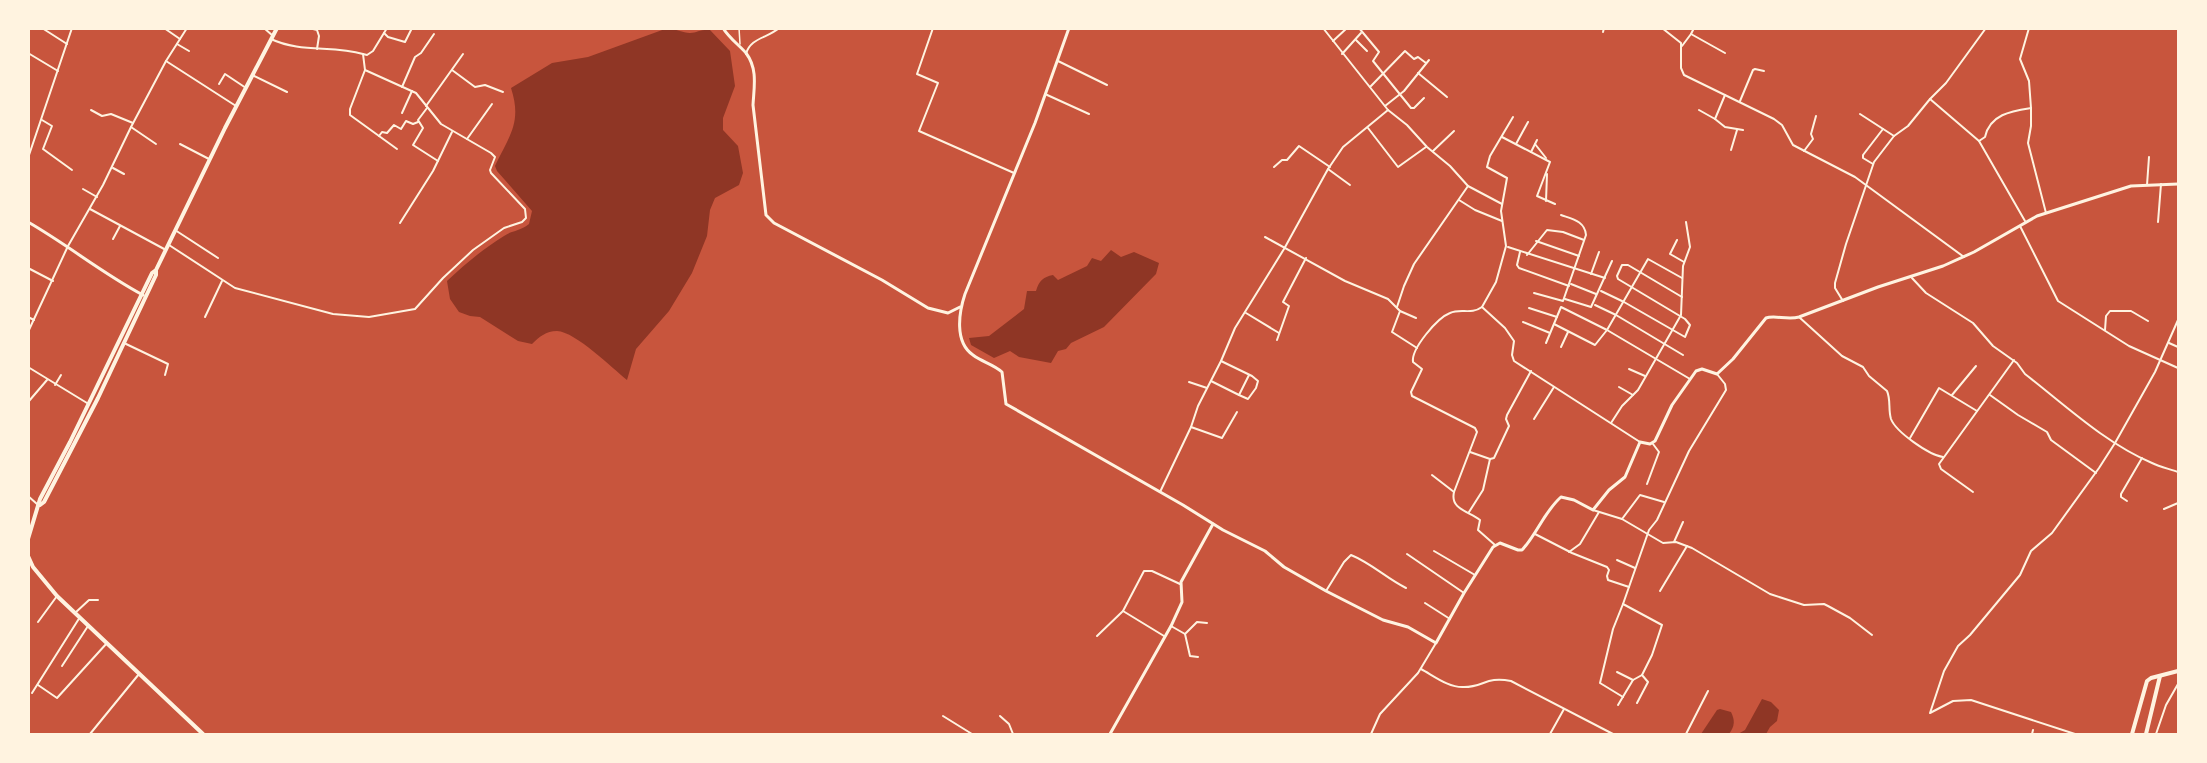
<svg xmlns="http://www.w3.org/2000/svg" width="2207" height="763" font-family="Ubuntu,sans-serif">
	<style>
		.water { fill: #8f3625 }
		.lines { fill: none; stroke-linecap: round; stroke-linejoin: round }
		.service { stroke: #fff3e0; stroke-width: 1.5 }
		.minor { stroke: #fff3e0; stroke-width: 2 }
		.tertiary { stroke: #fff3e0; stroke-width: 3 }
		.secondary { stroke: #fff3e0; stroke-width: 4 }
		.trunk { stroke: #fff3e0; stroke-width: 4 }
	</style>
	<rect width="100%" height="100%" fill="#c8553d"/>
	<!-- water -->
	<g class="water">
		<path d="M665,29C674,28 682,33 690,33C697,33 701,29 710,30L730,51L735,86L723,118V130L738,146L743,173L739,185L715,198L710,210L707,236L692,273L669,311L636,349L627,380C612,368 576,332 557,331C546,331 539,337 532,344L518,341L480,317L470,316L459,312L450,299L447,281C465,264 483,249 504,236C512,230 519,232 529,224L532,211L497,171L495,166C510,135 522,122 511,88L552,63L588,57Z"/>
		<path d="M1111,250L1121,257L1134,252L1159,263L1156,274L1104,327L1071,343L1066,349L1058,351L1051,363L1019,357L1010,351L994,358L971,345L969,338L989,336L1024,309L1027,291H1036C1039,281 1043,277 1053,275L1058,280L1087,266L1092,258L1101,261Z"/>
		<path d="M1762,699L1771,702L1779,710L1777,721L1770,727L1766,734H1738L1745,730Z"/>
		<path d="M1720,709L1731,712C1735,720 1735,726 1729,734H1701L1717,710Z"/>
	</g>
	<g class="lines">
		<!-- service -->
		<g class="service">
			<path d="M739,28L740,44"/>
			<path d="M2178,103V102"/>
		</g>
		<!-- minor -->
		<g class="minor">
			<path d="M42,28L67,44"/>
			<path d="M164,28L180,39"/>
			<path d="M264,28L273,36"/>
			<path d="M933,28L917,74L938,83L919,131L1014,173"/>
			<path d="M1323,28L1388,110L1407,125L1427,147L1450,166L1468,186L1502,204"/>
			<path d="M1359,28L1379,52L1373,61L1411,108H1414L1424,98"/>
			<path d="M1662,28L1681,43V68L1684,75L1774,119L1782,125L1793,145L1855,177L1964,257"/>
			<path d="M2029,28L2020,59L2029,81L2031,108"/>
			<path d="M313,29L317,30L319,36L317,49"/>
			<path d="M1603,32L1604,28"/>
			<path d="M384,33L388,37L405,42L412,28"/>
			<path d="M1691,34L1694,28"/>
			<path d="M1356,40L1367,51"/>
			<path d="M1333,41L1347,28"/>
			<path d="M177,44L189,51"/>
			<path d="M1682,46L1691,34L1725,53"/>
			<path d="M28,53L58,71"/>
			<path d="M363,54L367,55L373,51L387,28"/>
			<path d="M746,54C750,38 768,38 779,28"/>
			<path d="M1342,54L1361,33"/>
			<path d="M166,61L236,106"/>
			<path d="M1058,61L1107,85"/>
			<path d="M365,70L350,109V115L397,149"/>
			<path d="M452,70L475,87L485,85L503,92"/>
			<path d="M1418,73L1447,97"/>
			<path d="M252,75L287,92"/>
			<path d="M219,84L225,74L246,88"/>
			<path d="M402,87L415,57L421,53L434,34"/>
			<path d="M1370,87L1405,51L1414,59L1418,57L1426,63"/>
			<path d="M1045,94L1089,114"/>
			<path d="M1930,99L1946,83L1986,28"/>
			<path d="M1740,101L1753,70L1755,69L1764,71"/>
			<path d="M426,106L463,54"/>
			<path d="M1385,106L1404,91L1429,60"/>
			<path d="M427,108L418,120L423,128L413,145L438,161"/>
			<path d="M91,110L102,116L111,114L133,123"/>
			<path d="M1699,110L1715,119L1725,95"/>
			<path d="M402,113L412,91"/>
			<path d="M1513,117L1490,156L1487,167L1507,178L1501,211L1506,246L1496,282L1482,307L1505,328L1514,341L1512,355L1514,361L1640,442"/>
			<path d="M1715,119L1725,127L1743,130"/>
			<path d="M42,120L52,126L43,149L72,170"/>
			<path d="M131,127L156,144"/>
			<path d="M1368,128L1398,167L1426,147"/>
			<path d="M379,136L382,132L387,133L394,125L401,129L406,121L413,124L418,122"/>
			<path d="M1894,136L1908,126L1930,99L1979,141L1985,137C1990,114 2012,111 2031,108V126L2028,143L2046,213"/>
			<path d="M1502,137L1550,162L1537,196L1555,204"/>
			<path d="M467,139L492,104"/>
			<path d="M1979,141L2025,221"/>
			<path d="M180,144L209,159"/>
			<path d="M1516,144L1528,122"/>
			<path d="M1535,144L1546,158"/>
			<path d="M1731,150L1737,130"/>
			<path d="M1433,151L1454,131"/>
			<path d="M1804,151L1813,139L1811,134L1816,116"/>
			<path d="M1531,152L1537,140"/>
			<path d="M28,158L72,28"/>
			<path d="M2178,158V174"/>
			<path d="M1873,164L1863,158V155L1883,129"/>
			<path d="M1274,167L1282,160H1287L1299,146L1330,167"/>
			<path d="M113,168L124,174"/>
			<path d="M1328,169L1350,185"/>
			<path d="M2147,185L2149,157"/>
			<path d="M83,189L97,197"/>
			<path d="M1459,200L1475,210L1502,221"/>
			<path d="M1546,201L1547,174"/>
			<path d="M90,209L166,250"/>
			<path d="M2158,222L2161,184"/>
			<path d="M400,223L433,171L452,132"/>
			<path d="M2020,226L2058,301L2129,346L2178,368"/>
			<path d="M175,230L218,258"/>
			<path d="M1265,237L1345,281L1388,299L1400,311L1392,332L1417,348"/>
			<path d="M113,239L120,226"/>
			<path d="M1677,240L1670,254L1684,262"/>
			<path d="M1536,241L1579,256"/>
			<path d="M169,245L235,288L333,314L369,317L415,309L443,278L473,250L504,228L522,222L526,218L525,209L491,173L490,170L495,157L491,153L441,124L416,93L365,70L363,54C333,45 300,53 271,39"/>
			<path d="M1508,247L1605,278"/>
			<path d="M1520,252L1517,265L1519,268L1569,286"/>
			<path d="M1527,255L1547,230L1563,232L1584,240"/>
			<path d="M28,268L53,281"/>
			<path d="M1591,274L1599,252"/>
			<path d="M1912,278L1926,293L1973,323L1993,346L2017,363L2025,374C2065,405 2105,443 2152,463C2160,467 2170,469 2178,472"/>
			<path d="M1571,284L1596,294"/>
			<path d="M1601,291L1624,302L1685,337L1690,325L1685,319L1618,279L1617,276L1622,265H1628L1682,297"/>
			<path d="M1534,293L1563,301L1586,235C1585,221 1572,219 1561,215"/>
			<path d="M1565,299L1591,307L1612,261"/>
			<path d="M1843,301L1835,288V283L1846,244L1874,162L1894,136L1860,114"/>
			<path d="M1595,305L1616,315L1683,355"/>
			<path d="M1397,307L1404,286L1414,264L1468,186"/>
			<path d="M1529,308L1557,317"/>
			<path d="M1400,311L1416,318"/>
			<path d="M1246,313L1279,333"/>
			<path d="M28,317L34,320"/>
			<path d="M205,317L222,281"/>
			<path d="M1799,317L1842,356L1863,367L1869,376L1887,391C1891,400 1888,409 1891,419C1896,432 1929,455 1943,457"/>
			<path d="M1523,322L1550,333"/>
			<path d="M1554,324L1595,345L1607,330L1648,259L1682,278"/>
			<path d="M2105,330L2106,316L2110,311H2131L2148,321"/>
			<path d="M28,332L68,246L103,185L131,127L166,61L187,28"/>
			<path d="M1277,340L1289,306L1283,302L1306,258"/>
			<path d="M124,343L168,364L165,375"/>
			<path d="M1546,343L1561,307L1607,330L1690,379"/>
			<path d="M2169,343L2178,347"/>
			<path d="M1561,347L1568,332"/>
			<path d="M1221,361L1252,376L1258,381L1256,388L1248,399L1239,395L1249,375"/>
			<path d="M28,367L87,403"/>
			<path d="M1629,369L1645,376"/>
			<path d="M1211,381L1239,395"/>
			<path d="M1189,382L1207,388"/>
			<path d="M55,385L61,375"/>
			<path d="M1619,387L1633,395"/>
			<path d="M1952,395L1976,366"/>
			<path d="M1990,395L2018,415L2047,432L2051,440L2096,473"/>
			<path d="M29,401L47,380"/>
			<path d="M1534,419L1554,387"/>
			<path d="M1611,423L1622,406L1638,390L1681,315L1683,266L1690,247L1686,222"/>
			<path d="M1191,427L1222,438L1237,412"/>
			<path d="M1910,438L1939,388L1977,411"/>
			<path d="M1470,452L1490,459L1494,458L1509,426L1506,419L1507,415L1531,371"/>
			<path d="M1432,475L1454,492C1450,509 1468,511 1480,520L1478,530L1495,545"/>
			<path d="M1647,484L1659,452L1653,444"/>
			<path d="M1160,492L1191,427L1198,406L1221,361L1235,328L1284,249L1328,169L1343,147L1388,110"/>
			<path d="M1454,492L1477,432L1475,428L1412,396L1411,392L1422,369L1413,362C1411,349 1437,318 1450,313C1461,308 1471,315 1482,307"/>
			<path d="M1973,492L1941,469L1939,464L2014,360"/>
			<path d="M28,496L37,504"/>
			<path d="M2127,501L2121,497V494L2142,458"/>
			<path d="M2164,509L2178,503"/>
			<path d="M1593,510L1622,519L1663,543L1676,542L1692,548L1770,594L1804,605L1824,604L1828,606L1850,618L1872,635"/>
			<path d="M1469,512L1483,490L1490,459"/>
			<path d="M1622,519L1640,495L1664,502"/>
			<path d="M1535,534L1572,553L1607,567L1609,570L1607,576L1608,580L1629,587"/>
			<path d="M1674,542L1683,522"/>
			<path d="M1434,551L1475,575"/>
			<path d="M1569,552L1580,544L1599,512"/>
			<path d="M1407,554L1464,593"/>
			<path d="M1617,560L1635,568"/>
			<path d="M1326,591L1344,562L1351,555C1371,563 1386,578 1406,588"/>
			<path d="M1660,591L1687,546"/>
			<path d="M1425,603L1450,619"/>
			<path d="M1623,604L1613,629L1600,683L1623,697"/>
			<path d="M1123,611L1164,636"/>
			<path d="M75,613L89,600H98"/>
			<path d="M38,622L57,596"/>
			<path d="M1171,626L1185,634L1190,656L1198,657"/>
			<path d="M1185,634L1197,622L1207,623"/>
			<path d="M1097,636L1123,611L1144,571H1152L1180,584"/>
			<path d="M62,666L88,626"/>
			<path d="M1421,669C1434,676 1449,688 1464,687C1484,687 1486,676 1511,681L1613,734"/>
			<path d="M1617,672L1633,680"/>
			<path d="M38,685L57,698L107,643"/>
			<path d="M32,693L80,617"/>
			<path d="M1637,703L1648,682L1642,675L1652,655L1662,625L1623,604L1649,530L1657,520L1689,451L1726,390L1725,384L1717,374"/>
			<path d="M1618,705L1633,680L1642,675"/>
			<path d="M943,716L972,734"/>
			<path d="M1000,716L1009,724L1013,734"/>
			<path d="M90,734L139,674"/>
			<path d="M1371,734L1380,714L1418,673L1436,643"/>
			<path d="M1550,734L1564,709"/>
			<path d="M1686,734L1708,691"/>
			<path d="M2032,734L2033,730"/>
			<path d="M2075,734L1971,700L1953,701L1930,713L1944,671L1958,646L1970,635L2020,575L2031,551L2052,533L2099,468L2115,443L2155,372L2178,320"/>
			<path d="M2156,734L2166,705L2178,684"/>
		</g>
		<!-- tertiary -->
		<g class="tertiary">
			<path d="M723,28C729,38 739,45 746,53C758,69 754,87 753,105L766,215L774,223L882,280L928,308L948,313L960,307"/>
			<path d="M1069,28L1035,123L965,294C959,312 954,342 973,355C982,362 993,364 1002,372L1006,404L1183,505L1223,530L1265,551L1284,567L1326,591L1383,620L1408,627L1436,643L1464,593L1493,547L1500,543L1518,550H1522C1537,534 1544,512 1561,497L1574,500L1593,510L1609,490L1625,477L1640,442L1650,444L1655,441L1672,405L1696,371L1702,369L1717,374L1733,359L1766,318C1774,315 1788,320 1799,317L1878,287L1943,266L1974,252L2037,216L2131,186L2178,184"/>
			<path d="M28,222C68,245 102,273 143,295"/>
			<path d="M1110,734L1171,626L1182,602L1181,582L1213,524"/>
		</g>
		<!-- secondary -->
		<g class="secondary">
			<path d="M2132,734L2147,681L2151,678L2178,671"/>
			<path d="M2146,734L2160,676"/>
		</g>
		<!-- trunk -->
		<g class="trunk">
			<path d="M40,505L44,502L98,398L156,275V271"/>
			<path d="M28,539L40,499L70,442L152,273L156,270L225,128L277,28"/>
			<path d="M28,556L33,567L57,596L203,734"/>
		</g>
	</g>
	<!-- border -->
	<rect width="2207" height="763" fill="none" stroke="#fff3e0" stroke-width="60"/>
</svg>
